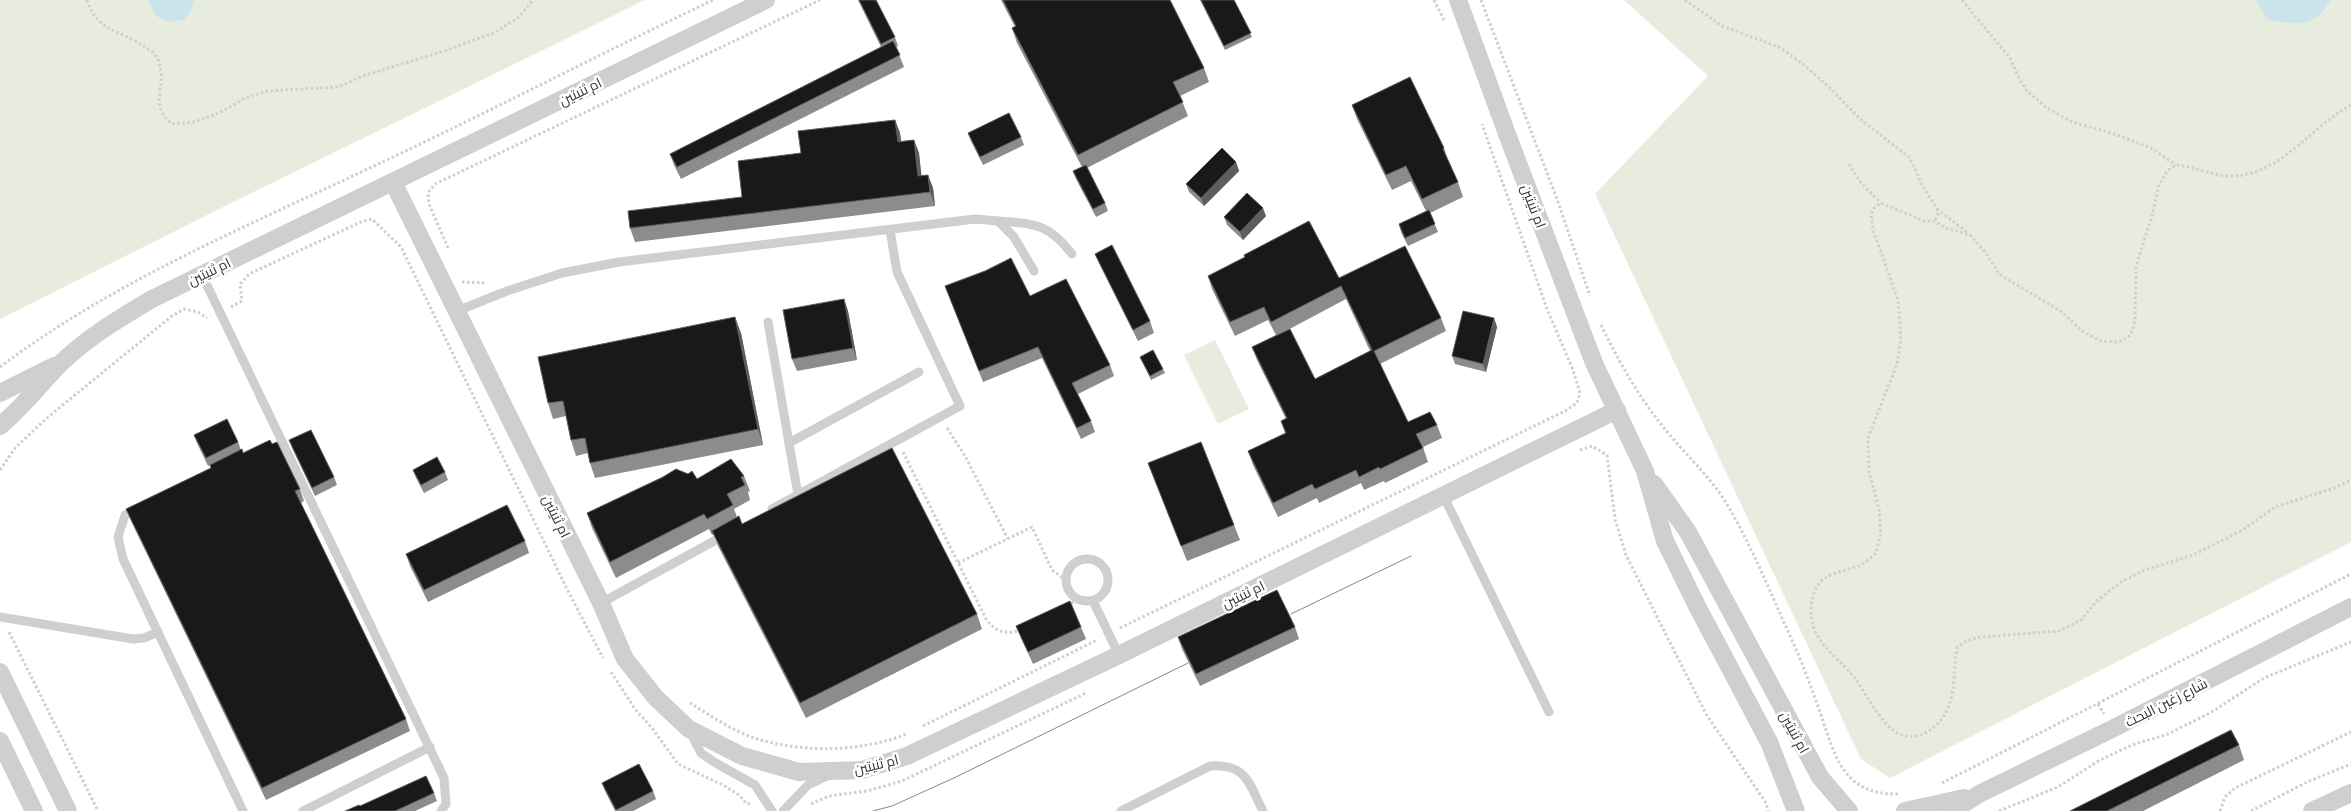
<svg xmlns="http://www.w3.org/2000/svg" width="2351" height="811" font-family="Barlow,Cairo,sans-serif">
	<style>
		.green { fill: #e8ecde }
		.water { fill: #cbe4ec }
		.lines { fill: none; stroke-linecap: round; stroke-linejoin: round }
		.path { stroke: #cfcfcf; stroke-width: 3; stroke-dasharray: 2.5 2.5; stroke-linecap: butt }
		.service { stroke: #cfcfcf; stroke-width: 9 }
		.minor { stroke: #cfcfcf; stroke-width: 18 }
		.tram { stroke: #878787; stroke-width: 1 }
		.wall { fill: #8c8c8c; fill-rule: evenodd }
		.shaded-wall { fill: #5e5e5e }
		.building { fill: #191919; stroke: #5e5e5e }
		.labels { text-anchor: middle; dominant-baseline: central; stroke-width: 5; stroke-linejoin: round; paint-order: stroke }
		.street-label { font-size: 14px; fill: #323232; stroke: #fff }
	</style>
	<rect width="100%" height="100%" fill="#fff"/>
	<!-- green -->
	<g class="green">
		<path d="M0,0H645L231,203L0,319Z"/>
		<path d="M1624,0H2351V542L1890,778L1861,759L1595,194L1708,76Z"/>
		<path d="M1215,340L1249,409L1218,424L1184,355Z"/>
	</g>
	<!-- water -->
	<g class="water">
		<path d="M148,0H194L192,8L184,20L170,22L156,16Z"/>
		<path d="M2256,0H2331C2312,30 2300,24 2268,20Z"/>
	</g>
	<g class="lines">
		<!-- path -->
		<g class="path">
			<path d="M87,0C96,31 121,30 145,47C148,49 154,52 156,56C171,81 146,104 172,124L194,122L219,113L245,98L268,91L338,87L363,76L444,51L494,33L519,17L533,0"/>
			<path d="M1434,0L1444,20"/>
			<path d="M1481,0L1557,199L1590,296"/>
			<path d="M1685,0L1722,26L1779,47L1803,64L1831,89L1859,118L1910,158L1923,187L1937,208L1938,215L1934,221"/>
			<path d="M1962,0L2010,58L2018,76L2027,91L2047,108L2072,122L2112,133L2151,148L2176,165"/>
			<path d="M2351,105C2310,127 2279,178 2228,176C2210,175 2193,166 2176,165L2167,171L2159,185L2152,216L2136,266L2135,321L2131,335L2119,342L2101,341L2082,331L2062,312L1999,274L1986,253L1970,235L1946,228L1934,221H1924L1881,203L1874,208L1871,215L1873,230L1898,300L1901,340L1897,364L1868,438L1869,471L1879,509L1881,533L1876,553C1871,558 1864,564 1858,566C1842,572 1820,573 1814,593C1801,636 1832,650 1854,677C1870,697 1889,749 1923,734C1934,729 1943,720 1948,708C1956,688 1953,668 1957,648L1966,641L1981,637L2059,631L2081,620L2097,601L2121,582L2145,570L2193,555L2241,531L2275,507L2334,488L2351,480"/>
			<path d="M1849,164L1861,183L1881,203"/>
			<path d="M1937,209L1968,233"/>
			<path d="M448,248L429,204L428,193L435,184L820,0"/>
			<path d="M462,282L486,283"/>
			<path d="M231,307L242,301L240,284L249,274L363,221L372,219L401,247L568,591L603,658"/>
			<path d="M1601,325C1620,364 1641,401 1669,434C1688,457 1709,476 1725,501C1751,544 1770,592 1791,638C1802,662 1811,687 1820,712C1835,755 1842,795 1898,794"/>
			<path d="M0,367C114,281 248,226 376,165C489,112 600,54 713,0"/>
			<path d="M947,428L965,456L1008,539"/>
			<path d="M1580,450L1592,446L1607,455L1615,519L1626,555L1706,714L1766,803L1768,811"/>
			<path d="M903,452L986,619C995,632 1008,636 1022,629"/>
			<path d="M0,470L15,448L48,417L172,316L184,309L198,312L207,318"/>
			<path d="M958,563L1032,527L1052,570L1066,580"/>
			<path d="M1067,605L1078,600"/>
			<path d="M1120,628L1565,411L1577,403L1580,393L1573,370L1547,309L1482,124"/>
			<path d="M9,632L98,811"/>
			<path d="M611,672L635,709L652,728L678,764L723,785L739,795L747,804L751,803"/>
			<path d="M690,703C713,717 738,735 765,741C811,753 863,751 907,734"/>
			<path d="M2098,704L2104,714"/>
			<path d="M923,726L1097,640"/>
			<path d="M1942,783L2351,574"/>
			<path d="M811,804L829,796L867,791L902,781L1086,693"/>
			<path d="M1999,811L2058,787L2100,760L2132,745L2168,734L2210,713L2264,678L2351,642"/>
			<path d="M2220,811L2225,797L2235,788L2351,732"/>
			<path d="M2251,811L2307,782L2351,764"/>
		</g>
		<!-- service -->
		<g class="service">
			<path d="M998,221C1035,224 1048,223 1072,254"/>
			<path d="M202,275L444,778L446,804L441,811"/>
			<path d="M457,311L507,291L562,273L619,262L975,219L998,221L1014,237L1034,271"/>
			<path d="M768,322L798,495"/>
			<path d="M789,443L919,372"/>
			<path d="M1443,495L1549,712"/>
			<path d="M139,508L125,515L118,537L123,559L243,811"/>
			<path d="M772,509L960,406L897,272L890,230"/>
			<circle cx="1087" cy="580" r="21"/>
			<path d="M1093,601L1119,655"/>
			<path d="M601,603L725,535"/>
			<path d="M0,617L133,639L144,638L158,632"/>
			<path d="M690,732L701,753L714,762L755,785L772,811"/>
			<path d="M303,811L430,747"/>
			<path d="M783,811L808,785L827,776"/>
			<path d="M1121,811L1210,766C1247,764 1248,782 1263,811"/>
		</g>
		<!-- minor -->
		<g class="minor">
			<path d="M1458,0L1507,134L1594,363L1645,471L1665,541L1697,606L1769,742L1796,811"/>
			<path d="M393,182L601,603L625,659L656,698L689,729L742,756L799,772L862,770L907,756L1119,655L1617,410"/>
			<path d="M0,393L54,366"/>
			<path d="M0,426C23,407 40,384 61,363C88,337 120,318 152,299L766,0"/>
			<path d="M1654,484L1688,532L1820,777L1849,811"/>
			<path d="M0,672L68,811"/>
			<path d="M0,741L34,811"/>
			<path d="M1905,811L1964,798"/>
			<path d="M1952,811L1979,794L2112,729L2351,607"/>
			<path d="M2312,811L2351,793"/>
		</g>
		<!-- tram -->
		<g class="tram">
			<path d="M1291,614L1411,556"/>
			<path d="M873,811L892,806L956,777L1188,663"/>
		</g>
	</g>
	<!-- wall -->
	<g class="wall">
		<path d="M858,0H876L895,37L898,46L896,47L904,67L681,179L674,165L670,154L881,47Z"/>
		<path d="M1001,0H1170L1204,68L1209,82L1180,96L1188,116L1087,168L1105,203L1108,211L1096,217L1076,179L1073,171L1082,167L1017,43L1012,28L1015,27Z"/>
		<path d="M1200,0H1234L1252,37L1225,50Z"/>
		<path d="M1352,105L1444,148L1449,163L1458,182L1463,197L1430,213L1438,232L1408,246L1401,232L1399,224L1426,211L1411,181L1392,190L1357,119Z"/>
		<path d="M895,120L900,133L901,141L914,140L919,153L921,176L928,175L933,188L935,206L635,242L630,228L742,197L801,153Z"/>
		<path d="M968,133L1021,137L1024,145L983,165L971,141Z"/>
		<path d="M1236,162L1239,171L1204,206L1189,192L1186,184Z"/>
		<path d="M1266,216L1243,240L1227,225L1224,217Z"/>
		<path d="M1095,254L1150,321L1154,333L1138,341L1100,265Z"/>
		<path d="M1244,255L1339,278L1441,318L1446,331L1380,364L1408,422L1437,425L1442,438L1423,447L1428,462L1385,483L1384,481L1364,490L1361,483L1319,503L1317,498L1278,517L1253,465L1248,451L1285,433L1281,421L1286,419L1257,360L1252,347L1276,335L1268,320L1235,336L1212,289L1208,276L1245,258ZM1346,299L1370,351L1315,379L1282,333Z"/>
		<path d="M945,286L1110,365L1114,376L1078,394L1091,421L1095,432L1081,439L1042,358L983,382Z"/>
		<path d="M844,299L848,311L857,360L797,371L792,359Z"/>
		<path d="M1494,318L1497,327L1486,372L1455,364L1452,356Z"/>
		<path d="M741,333L763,445L595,478L590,463L588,453L576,456L571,440L566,416L553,419L548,403Z"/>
		<path d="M1140,357L1163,369L1165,373L1151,380Z"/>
		<path d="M194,435L238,442L241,450L243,453L300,489L304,501L301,503L406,719L410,731L266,800L131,521L126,509L211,468L210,465L208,466L197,443Z"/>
		<path d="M289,440L334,477L337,485L315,496L292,448Z"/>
		<path d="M1148,463L1234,525L1240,540L1187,561Z"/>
		<path d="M413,470L445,472L448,480L424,493L416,478Z"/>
		<path d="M744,476L750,491L748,492L750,500L734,509L737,517L742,524L977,614L982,629L806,718L718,546L714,534L712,535L709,529L616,578L592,528L587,513L697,479Z"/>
		<path d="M525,541L529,553L428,602L410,566L406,554Z"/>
		<path d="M1016,626L1081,627L1086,639L1033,664L1021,638Z"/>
		<path d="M1295,627L1299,639L1200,686L1182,649L1178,637Z"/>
		<path d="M2239,745L2244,760L2143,811H2070Z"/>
		<path d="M602,783L653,791L656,799L633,811H615L605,791Z"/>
		<path d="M434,793L437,801L415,811H345L360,806Z"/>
	</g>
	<!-- shaded-wall -->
	<g class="shaded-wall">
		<path d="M895,120L900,133L903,155L898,142Z"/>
		<path d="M914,140L919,153L923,189L918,176Z"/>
		<path d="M1236,162L1239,171L1204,206L1201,198Z"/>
		<path d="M928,175L933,188L935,206L930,192Z"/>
		<path d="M1263,208L1266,216L1243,240L1240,232Z"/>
		<path d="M844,299L848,311L857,360L853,348Z"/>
		<path d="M735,317L741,333L763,445L758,429Z"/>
		<path d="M1494,318L1497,327L1486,372L1483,364Z"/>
	</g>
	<!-- building -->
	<g class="building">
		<path d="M859,0H876L895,37L881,44Z"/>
		<path d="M1003,0H1170L1204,68L1173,82L1183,102L1078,155L1012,28L1016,26Z"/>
		<path d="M1201,0H1234L1251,33L1224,46Z"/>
		<path d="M893,41L900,55L677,167L670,154Z"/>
		<path d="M1410,77L1444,148L1443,149L1458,182L1422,199L1406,166L1386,175L1352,105Z"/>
		<path d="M1009,113L1021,137L980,157L968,133Z"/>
		<path d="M895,120L898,142L914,140L918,176L928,175L930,192L630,228L628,211L742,197L738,161L801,153L798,131Z"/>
		<path d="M1222,148L1236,162L1201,198L1186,184Z"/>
		<path d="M1086,165L1105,203L1093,209L1073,171Z"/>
		<path d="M1247,193L1263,208L1240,232L1224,217Z"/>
		<path d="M1429,210L1435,224L1405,238L1399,224Z"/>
		<path d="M1309,221L1339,278L1405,246L1441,318L1374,351L1408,422L1430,412L1437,425L1416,434L1423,448L1380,469L1379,467L1359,477L1356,470L1315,489L1312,484L1273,503L1248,451L1286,433L1281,421L1287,418L1252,347L1290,329L1315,379L1372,350L1341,286L1271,322L1264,307L1230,322L1208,276L1245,257L1244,255Z"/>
		<path d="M1112,245L1150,321L1133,330L1095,254Z"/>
		<path d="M1011,258L1030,296L1066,279L1110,365L1072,383L1091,421L1077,428L1038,347L979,371L945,286L985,271Z"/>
		<path d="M844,299L853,348L792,359L783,310Z"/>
		<path d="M1463,311L1494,318L1483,364L1452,356Z"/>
		<path d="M735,317L758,429L590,463L585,438L571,440L563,401L548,403L538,357Z"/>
		<path d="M1153,350L1163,369L1150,376L1140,357Z"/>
		<path d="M227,419L238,442L206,458L194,435Z"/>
		<path d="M311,430L334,477L312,488L289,440Z"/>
		<path d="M270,440L272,444L277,442L300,489L295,491L406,719L262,788L126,509L211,468L210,465L242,449L243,453Z"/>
		<path d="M1201,442L1234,525L1181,546L1148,463Z"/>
		<path d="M892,448L977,614L800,703L712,531L739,516L742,524Z"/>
		<path d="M437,457L445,472L421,485L413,470Z"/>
		<path d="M731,459L744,476L741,477L745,485L727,494L733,505L707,519L704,514L610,562L587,513L663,477L676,469L688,474L692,471L697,479Z"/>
		<path d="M507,505L525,541L424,590L406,554Z"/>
		<path d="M1277,590L1295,627L1196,674L1178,637Z"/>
		<path d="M1070,601L1081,627L1028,652L1016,626Z"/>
		<path d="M2231,730L2239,745L2107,811H2070Z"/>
		<path d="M639,764L653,791L616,810L602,783Z"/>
		<path d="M426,776L434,793L395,811H345L359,805L360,806Z"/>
	</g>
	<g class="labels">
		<!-- street labels -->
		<g class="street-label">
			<text transform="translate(580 91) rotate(-26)">ام ثنيتين</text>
			<text transform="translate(1534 206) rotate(69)">ام ثنيتين</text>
			<text transform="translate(209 271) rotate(-26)">ام ثنيتين</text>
			<text transform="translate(557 516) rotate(64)">ام ثنيتين</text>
			<text transform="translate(1243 594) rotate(-26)">ام ثنيتين</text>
			<text transform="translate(2166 702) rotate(-27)">شارع زغين البحث</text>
			<text transform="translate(1795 732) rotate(61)">ام ثنيتين</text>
			<text transform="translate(876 764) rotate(-14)">ام ثنيتين</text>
		</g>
	</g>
</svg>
